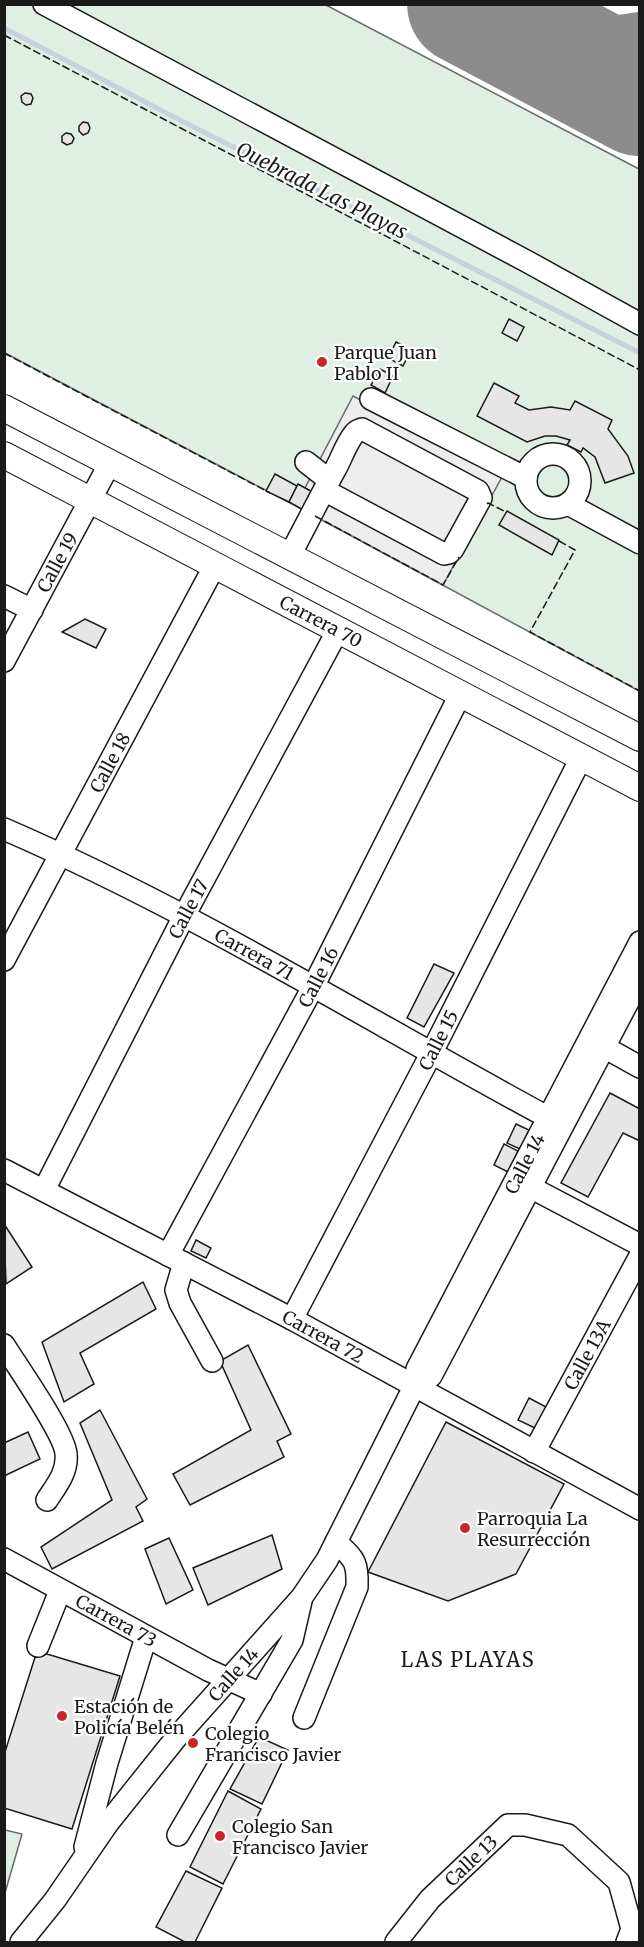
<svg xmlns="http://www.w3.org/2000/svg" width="644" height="1947" font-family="Merriweather,serif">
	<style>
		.green { fill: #e0efe3; stroke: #6a6a6a; stroke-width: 1.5 }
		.parking { fill: #ededed; stroke: #6a6a6a; stroke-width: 1.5 }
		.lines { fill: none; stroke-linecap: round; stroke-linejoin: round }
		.stream { stroke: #c6d2dc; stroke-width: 5 }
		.taxiway { stroke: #8c8c8c; stroke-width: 50 }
		.runway { stroke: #8c8c8c; stroke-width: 122 }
		.building { fill: #e6e6e6; stroke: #1a1a1a; stroke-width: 1.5 }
		.minor-casing { stroke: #1a1a1a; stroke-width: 24 }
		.major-casing { stroke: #1a1a1a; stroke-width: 28 }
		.minor { stroke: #fff; stroke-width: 21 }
		.major { stroke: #fff; stroke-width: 26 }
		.fence { stroke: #1a1a1a; stroke-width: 1.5; stroke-dasharray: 8 3; stroke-linecap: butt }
		.poi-dot { fill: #c62828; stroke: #fff; stroke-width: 2 }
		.labels { text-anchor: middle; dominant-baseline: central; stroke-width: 4.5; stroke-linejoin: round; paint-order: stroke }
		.poi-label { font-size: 18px; fill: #1a1a1a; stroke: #fff; text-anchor: start }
		.street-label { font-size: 18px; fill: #1a1a1a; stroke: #fff }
		.water-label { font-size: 20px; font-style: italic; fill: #1a1a1a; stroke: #fff }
		.neighbourhood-label { font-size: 20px; letter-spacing: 1.5px; fill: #1a1a1a; stroke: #fff }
	</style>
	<rect width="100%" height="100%" fill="#fff"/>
	<!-- green -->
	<g class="green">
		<path d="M4,5H326L639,169V691L311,514L5,353Z"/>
		<path d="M5,1830L22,1834L5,1893L4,1830Z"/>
	</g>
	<!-- parking -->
	<path class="parking" d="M353,396L503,475L443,585L307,512L316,494L305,488Z"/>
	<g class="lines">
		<!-- stream -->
		<path class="stream" d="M4,28L168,114L640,353"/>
		<!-- taxiway -->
		<path class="taxiway" d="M533,38L557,45L573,47L640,37"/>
		<!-- runway -->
		<path class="runway" d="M468,4L640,95"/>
	</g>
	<!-- building -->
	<g class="building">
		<path d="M25,93L31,94L33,98L31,104L26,105L22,102L21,96Z"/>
		<path d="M83,122L88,123L90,128L88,133L83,135L79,131V126Z"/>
		<path d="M66,133L71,134L74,138L72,143L67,145L62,142V136Z"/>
		<path d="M509,319L524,327L517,341L502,333Z"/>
		<path d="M396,342L411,350L403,366L388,358Z"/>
		<path d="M380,369L393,376L385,393L371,385Z"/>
		<path d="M494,383L519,396L515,403L529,410L551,407L570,410L575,401L612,420L608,429L628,456L634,473L605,483L595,457L583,448L581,452L567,445L570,440L556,436H545L527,442L477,416Z"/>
		<path d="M275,474L297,486L289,502L266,491Z"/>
		<path d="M298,484L316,494L307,512L289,502Z"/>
		<path d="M507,511L559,540L552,555L499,525Z"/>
		<path d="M85,619L106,629L96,648L62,632Z"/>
		<path d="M434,964L454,973L424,1027L407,1018Z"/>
		<path d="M610,1093L640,1109V1141L623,1133L588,1197L561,1183Z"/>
		<path d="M516,1124L529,1130L520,1149L507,1143Z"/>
		<path d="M504,1144L518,1151L508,1172L494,1165Z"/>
		<path d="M6,1227L32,1267L6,1284L4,1229Z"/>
		<path d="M196,1240L211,1248L206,1258L191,1251Z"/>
		<path d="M143,1282L156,1309L80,1353L94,1384L64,1402L42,1342Z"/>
		<path d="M248,1345L291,1434L277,1441L284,1457L190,1505L173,1474L251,1430L220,1361Z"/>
		<path d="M529,1398L548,1408L537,1429L518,1420Z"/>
		<path d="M100,1410L147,1499L136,1507L143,1521L52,1569L41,1547L112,1500L80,1423Z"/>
		<path d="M446,1422L564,1484L516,1574L448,1601L368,1572Z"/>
		<path d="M28,1432L40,1459L4,1476V1443Z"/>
		<path d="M272,1535L282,1569L208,1605L193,1568Z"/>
		<path d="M169,1538L193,1590L166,1604L145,1549Z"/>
		<path d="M37,1651L120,1676L72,1829L4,1808V1755Z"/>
		<path d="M259,1737L288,1750L262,1804L230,1789Z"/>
		<path d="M228,1791L261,1809L223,1884L190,1867Z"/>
		<path d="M186,1871L222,1888L195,1942H185L156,1927Z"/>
	</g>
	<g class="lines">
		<!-- minor casing -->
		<g class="minor-casing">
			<g id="minor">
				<path d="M44,4L528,262L640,324"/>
				<path d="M371,399L526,478"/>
				<circle cx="553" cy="481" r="27"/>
				<path d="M306,462L329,480"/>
				<path d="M568,504L640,543"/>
				<path d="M289,557C305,527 320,497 336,468C342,457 346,444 354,434C357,430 357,431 362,429L478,491L481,498L453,549L449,553L444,554L324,490"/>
				<path d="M4,596L32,610"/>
				<path id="s1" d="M4,661L110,463"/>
				<path id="s2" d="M4,829C198,913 377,1026 562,1125"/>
				<path id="s3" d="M4,960L215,565"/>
				<path d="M604,1047L640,1067"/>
				<path id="s4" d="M4,1170L292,1319L640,1509"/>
				<path d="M530,1187L640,1245"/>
				<path id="s5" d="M44,1190L184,916L338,630"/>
				<path id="s6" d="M168,1255L313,987L460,695"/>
				<path d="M184,1263L176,1290L180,1303L212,1361"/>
				<path id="s7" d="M292,1319L432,1052L581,758"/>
				<path d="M4,1345C17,1366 65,1434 66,1454C68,1472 56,1486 47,1500"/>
				<path d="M415,1385L431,1376L640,979"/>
				<path id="s8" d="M534,1452L640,1256"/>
				<path id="s9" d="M4,1559L208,1670L261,1694"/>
				<path d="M38,1646L60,1591"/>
				<path d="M304,1718L357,1587C358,1561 354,1559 336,1542"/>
				<path d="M178,1835L292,1640L301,1601"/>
				<path d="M85,1847L107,1763L146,1637"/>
				<path id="s10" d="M21,1942L55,1900L108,1823L176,1738L302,1597L327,1560L415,1385L417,1369L640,942"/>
				<path id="s11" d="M396,1942L430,1899L508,1825H525L568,1835L619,1882L632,1929L627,1942"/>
			</g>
		</g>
		<!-- major casing -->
		<g class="major-casing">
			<g id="major">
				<path d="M4,408L640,738"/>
				<path id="s12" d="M4,455L640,788"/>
			</g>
		</g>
		<!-- minor -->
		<use href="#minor" class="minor"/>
		<!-- major -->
		<use href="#major" class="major"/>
		<!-- fence -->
		<g class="fence">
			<path d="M4,35L640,370"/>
			<path d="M4,353L270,493"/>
			<path d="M487,504L488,503L506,512"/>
			<path d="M315,516L443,585L459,557"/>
			<path d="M559,541L575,550L530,632L640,691"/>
		</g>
	</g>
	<!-- markers -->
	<g class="poi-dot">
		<circle cx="322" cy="362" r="6"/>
		<circle cx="465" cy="1528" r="6"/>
		<circle cx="62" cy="1716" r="6"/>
		<circle cx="193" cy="1743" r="6"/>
		<circle cx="220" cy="1836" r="6"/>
	</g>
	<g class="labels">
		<!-- poi labels -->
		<g class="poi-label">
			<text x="334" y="352">Parque Juan<tspan x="334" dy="21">Pablo II</tspan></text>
			<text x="477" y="1518">Parroquia La<tspan x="477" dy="21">Resurrección</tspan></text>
			<text x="74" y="1706">Estación de<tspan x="74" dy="21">Policía Belén</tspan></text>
			<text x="205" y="1733">Colegio<tspan x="205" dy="21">Francisco Javier</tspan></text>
			<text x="232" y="1826">Colegio San<tspan x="232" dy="21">Francisco Javier</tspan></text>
		</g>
		<!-- street labels -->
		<g class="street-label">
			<text stroke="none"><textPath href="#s1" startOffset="112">Calle 19</textPath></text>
			<text stroke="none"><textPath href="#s12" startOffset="358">Carrera 70</textPath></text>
			<text stroke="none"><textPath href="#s3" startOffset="224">Calle 18</textPath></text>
			<text stroke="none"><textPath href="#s5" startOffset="316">Calle 17</textPath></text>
			<text stroke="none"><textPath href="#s2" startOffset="280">Carrera 71</textPath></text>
			<text stroke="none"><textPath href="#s6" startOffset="316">Calle 16</textPath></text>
			<text stroke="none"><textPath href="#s7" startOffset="315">Calle 15</textPath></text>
			<text stroke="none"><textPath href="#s10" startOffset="934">Calle 14</textPath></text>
			<text stroke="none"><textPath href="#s4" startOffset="360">Carrera 72</textPath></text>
			<text stroke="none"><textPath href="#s8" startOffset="111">Calle 13A</textPath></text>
			<text stroke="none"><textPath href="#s9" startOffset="128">Carrera 73</textPath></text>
			<text stroke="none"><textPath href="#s10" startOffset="342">Calle 14</textPath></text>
			<text stroke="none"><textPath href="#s11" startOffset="111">Calle 13</textPath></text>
		</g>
		<!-- water labels -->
		<g class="water-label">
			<text transform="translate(322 190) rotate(27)">Quebrada Las Playas</text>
		</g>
		<!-- neighbourhood labels -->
		<g class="neighbourhood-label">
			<text x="468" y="1659">LAS PLAYAS</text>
		</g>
	</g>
	<!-- border -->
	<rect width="644" height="1947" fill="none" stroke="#1a1a1a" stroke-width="12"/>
</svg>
